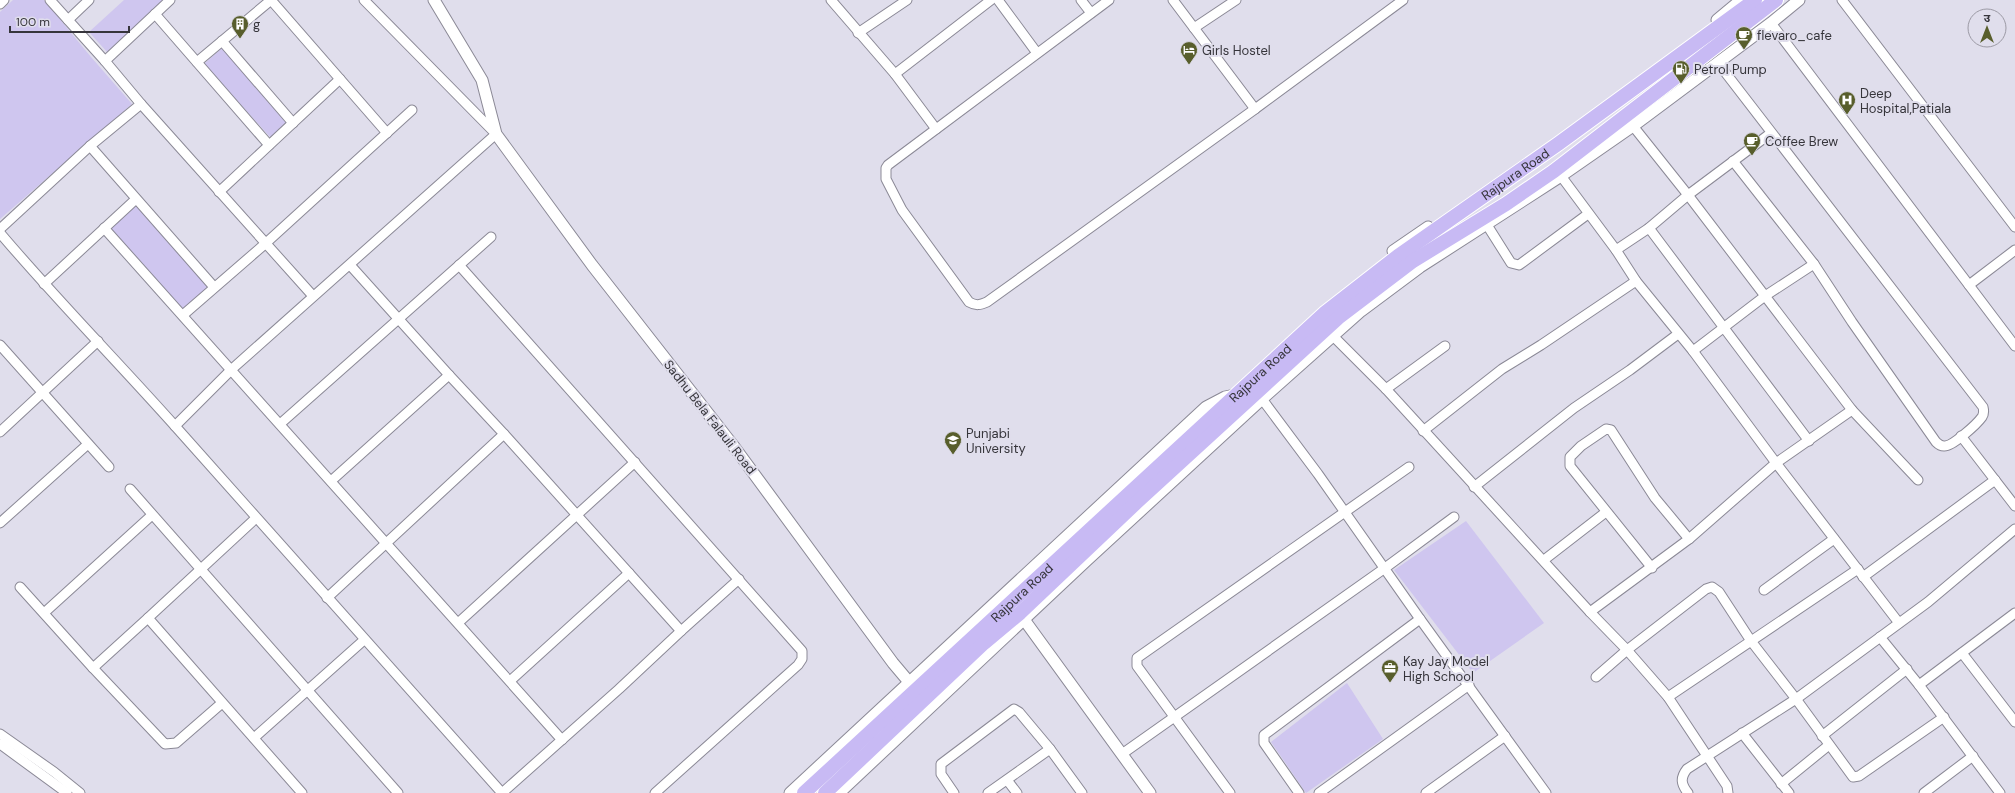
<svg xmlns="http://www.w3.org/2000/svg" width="2015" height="793" font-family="'DM Sans','Noto Sans Devanagari',sans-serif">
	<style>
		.green { fill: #cfc6ef }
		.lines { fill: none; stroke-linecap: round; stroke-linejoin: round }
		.minor-casing { stroke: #8b8996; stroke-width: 11 }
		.tertiary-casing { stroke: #8b8996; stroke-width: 13 }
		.trunk-casing { stroke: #fff; stroke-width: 16 }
		.minor { stroke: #fff; stroke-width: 9 }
		.tertiary { stroke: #fff; stroke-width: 11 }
		.trunk { stroke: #c8baf4; stroke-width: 14 }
		.labels { text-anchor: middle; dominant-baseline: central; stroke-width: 4; stroke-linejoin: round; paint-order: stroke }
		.poi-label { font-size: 13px; fill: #36353b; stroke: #e0deec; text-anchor: start }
		.street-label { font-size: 13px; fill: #36353b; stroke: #e0deec }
	</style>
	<rect width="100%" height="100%" fill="#e0deec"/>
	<!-- green -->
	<g class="green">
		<path d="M13,0H44L91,57L132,104L0,219V12Z"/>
		<path d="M124,0H163L108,53L89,32Z"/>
		<path d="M222,48L287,124L271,138L204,64Z"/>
		<path d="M137,204L209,288L183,310L108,228Z"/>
		<path d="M1466,521L1544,623L1473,673L1394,570Z"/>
		<path d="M1347,683L1383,739L1306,793L1271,742Z"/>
	</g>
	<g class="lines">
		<!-- minor casing -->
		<g class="minor-casing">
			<g id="minor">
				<path d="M50,0L105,61L170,0"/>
				<path d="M271,0L387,133"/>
				<path d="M831,0L895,74L936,129"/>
				<path d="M998,0L1037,53"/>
				<path d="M1081,0L1091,13"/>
				<path d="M1109,0L888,165L886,168V179L902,210L969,302C976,306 980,305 987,302L1255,109"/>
				<path d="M1173,0L1255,109L1403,0"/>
				<path d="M1842,0L2015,227"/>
				<path d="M0,4L4,0"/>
				<path d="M155,14L269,145"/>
				<path d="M68,20L89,0"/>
				<path d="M1771,23L2015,346"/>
				<path d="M1194,28L1236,0"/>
				<path d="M858,33L907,0"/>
				<path d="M222,41L293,123"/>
				<path d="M197,62L271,0"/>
				<path d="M1718,63L1983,407C1984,411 1984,414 1982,417C1977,424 1952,447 1944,446C1940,446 1938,444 1936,442L1852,322L1814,264L1733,161"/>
				<path d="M895,74L991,0"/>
				<path d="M141,104L313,296"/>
				<path d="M1633,126L1688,195L1852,410L1918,480"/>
				<path d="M90,146L214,287"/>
				<path d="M1561,176L1616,250L1636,281L1693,351L1776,463L1899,623"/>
				<path d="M219,192L340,79"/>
				<path d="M1487,225L1511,263L1519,265L1588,214"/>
				<path d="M104,228L562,740"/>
				<path d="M1649,228L1809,441"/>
				<path d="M0,229L90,146L141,104L105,61"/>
				<path d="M0,233C56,299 117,361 175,426L232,369L496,134L364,0"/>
				<path d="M1616,250L1649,228L1688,195L1771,133"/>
				<path d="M459,265L802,651V659L798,665L655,793"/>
				<path d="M44,284L136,199"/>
				<path d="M1969,285L2015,250"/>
				<path d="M183,315L266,243L412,110"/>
				<path d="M1332,335L1386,389L1590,612L1627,650L1668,697L1727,786L1728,793"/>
				<path d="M0,345L109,467"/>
				<path d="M1693,351L1765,296L1814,264"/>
				<path d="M1386,389L1445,346"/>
				<path d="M1262,399L1318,474L1420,619L1546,793"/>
				<path d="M280,424L491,237"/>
				<path d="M175,426L502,793"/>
				<path d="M1423,431L1502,369L1541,345L1636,281"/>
				<path d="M0,432L98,341"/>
				<path d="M1961,436L2015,506"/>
				<path d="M331,481L449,375"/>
				<path d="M1474,487L1574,408L1630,370L1678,334"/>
				<path d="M130,489L398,793"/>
				<path d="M256,518L148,618L302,793"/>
				<path d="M0,523L88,444"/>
				<path d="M1544,560L1606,512"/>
				<path d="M1652,568L1570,466V457L1581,446L1606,429L1611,430L1655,498L1689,539"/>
				<path d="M1863,577L1995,480"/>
				<path d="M20,587L93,668L165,744L176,743L222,703"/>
				<path d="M1764,590L1834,539"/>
				<path d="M327,598L504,434L449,375L350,265"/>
				<path d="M1590,612L1689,539L1776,463L1852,410"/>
				<path d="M44,613L152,515"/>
				<path d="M458,623L635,462"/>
				<path d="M681,631L739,579"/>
				<path d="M1880,637L1919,685L2000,793"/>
				<path d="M1962,653L2015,722"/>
				<path d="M93,668L148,618"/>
				<path d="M1596,677L1627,650L1706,589L1712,587L1719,592L1751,641L1796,699L1853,777L1859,776L1944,717"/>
				<path d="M510,681L629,573"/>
				<path d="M1919,685L2015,613"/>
				<path d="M1668,697L1858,569"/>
				<path d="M1742,733L1789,793"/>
				<path d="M0,734L54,772L80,793"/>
				<path d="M1822,736L1907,669"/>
				<path d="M254,738L364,640"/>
				<path d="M0,744L67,793"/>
				<path d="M1122,754L1385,568L1454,517"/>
				<path d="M1007,780L1017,793"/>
				<path d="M1781,784L1829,745"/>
				<path d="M502,793L619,689L681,631L504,434"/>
				<path d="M954,793L941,774V764L1014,709L1019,712L1050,749L1082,793"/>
				<path d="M988,793L1050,749"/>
				<path d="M1230,793L1137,666V658L1409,467"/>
				<path d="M1299,793L1264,743V735L1420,619"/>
				<path d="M1319,793L1469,685"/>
				<path d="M1426,793L1505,736"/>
				<path d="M1688,793C1681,784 1680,778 1687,769L1796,699L1928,602L2015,529"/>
				<path d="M1924,793L1973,756"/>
			</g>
		</g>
		<!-- tertiary casing -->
		<g class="tertiary-casing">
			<g id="tertiary">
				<path d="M434,0L482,80L496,134L592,265L735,448L893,663L920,695"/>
				<path d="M1717,20L1741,0"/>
				<path d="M1393,251L1428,227"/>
				<path d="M1020,614L1150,793"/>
				<path d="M790,793L1206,407L1225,397L1235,395"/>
				<path d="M839,793L1086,561L1262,399L1361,311L1420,267L1561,176L1633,126L1771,23L1799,0"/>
			</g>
		</g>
		<!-- trunk casing -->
		<g class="trunk-casing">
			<g id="trunk">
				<path id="s1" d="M804,793L1326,312L1398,256L1558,144L1755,0"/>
				<path d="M825,793L984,643L1020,613L1137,502L1338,318L1413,261L1506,204L1554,171L1776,0"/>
			</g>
		</g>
		<!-- minor -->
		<use href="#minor" class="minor"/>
		<!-- tertiary -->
		<use href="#tertiary" class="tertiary"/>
		<!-- trunk -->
		<use href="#trunk" class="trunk"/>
	</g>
	<!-- icons -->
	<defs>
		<g id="building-pin" transform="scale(0.9)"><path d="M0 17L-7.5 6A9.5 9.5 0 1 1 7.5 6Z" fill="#585e2c" stroke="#e0deec"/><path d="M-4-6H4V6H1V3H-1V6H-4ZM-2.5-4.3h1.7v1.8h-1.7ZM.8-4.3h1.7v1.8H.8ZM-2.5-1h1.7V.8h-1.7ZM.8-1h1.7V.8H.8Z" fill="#fff"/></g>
		<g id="cafe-pin" transform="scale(0.9)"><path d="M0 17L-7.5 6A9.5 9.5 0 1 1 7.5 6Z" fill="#585e2c" stroke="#e0deec"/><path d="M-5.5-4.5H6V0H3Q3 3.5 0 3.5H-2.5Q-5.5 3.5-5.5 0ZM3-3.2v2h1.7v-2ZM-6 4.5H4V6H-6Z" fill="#fff"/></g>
		<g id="hotel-pin" transform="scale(0.9)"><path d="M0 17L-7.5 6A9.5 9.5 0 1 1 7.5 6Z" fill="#585e2c" stroke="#e0deec"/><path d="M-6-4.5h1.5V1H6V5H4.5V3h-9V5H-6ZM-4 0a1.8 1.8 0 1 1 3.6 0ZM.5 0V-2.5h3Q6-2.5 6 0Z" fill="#fff"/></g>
		<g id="fuel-pin" transform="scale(0.9)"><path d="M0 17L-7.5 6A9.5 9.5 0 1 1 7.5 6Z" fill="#585e2c" stroke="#e0deec"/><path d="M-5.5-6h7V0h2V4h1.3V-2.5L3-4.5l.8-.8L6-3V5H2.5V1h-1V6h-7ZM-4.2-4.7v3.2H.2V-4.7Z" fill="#fff"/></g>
		<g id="hospital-pin" transform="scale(0.9)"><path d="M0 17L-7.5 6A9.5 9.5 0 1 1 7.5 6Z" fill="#585e2c" stroke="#e0deec"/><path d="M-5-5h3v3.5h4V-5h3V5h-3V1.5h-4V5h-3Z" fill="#fff"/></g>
		<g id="university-pin" transform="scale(0.9)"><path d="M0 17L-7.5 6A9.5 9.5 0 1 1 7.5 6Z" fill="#585e2c" stroke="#e0deec"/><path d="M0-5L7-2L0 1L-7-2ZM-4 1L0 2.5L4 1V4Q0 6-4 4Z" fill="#fff"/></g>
		<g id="office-pin" transform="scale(0.9)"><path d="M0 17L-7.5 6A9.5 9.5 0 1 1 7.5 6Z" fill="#585e2c" stroke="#e0deec"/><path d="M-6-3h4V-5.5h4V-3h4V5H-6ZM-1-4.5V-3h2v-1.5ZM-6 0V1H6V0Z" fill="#fff"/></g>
	</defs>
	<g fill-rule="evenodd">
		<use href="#building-pin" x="240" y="24"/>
		<use href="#cafe-pin" x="1744" y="35"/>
		<use href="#hotel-pin" x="1189" y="50"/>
		<use href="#fuel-pin" x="1681" y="69"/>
		<use href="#hospital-pin" x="1847" y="100"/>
		<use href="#cafe-pin" x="1752" y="141"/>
		<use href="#university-pin" x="953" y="440"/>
		<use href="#office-pin" x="1390" y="668"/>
	</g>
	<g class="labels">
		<!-- poi labels -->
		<g class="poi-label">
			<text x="253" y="24">g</text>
			<text x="1757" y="35">flevaro_cafe</text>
			<text x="1202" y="50">Girls Hostel</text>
			<text x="1694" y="69">Petrol Pump</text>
			<text x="1860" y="93">Deep<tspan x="1860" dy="15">Hospital,Patiala</tspan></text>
			<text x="1765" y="141">Coffee Brew</text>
			<text x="966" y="433">Punjabi<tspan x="966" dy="15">University</tspan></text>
			<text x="1403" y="661">Kay Jay Model<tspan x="1403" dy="15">High School</tspan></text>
		</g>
		<!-- street labels -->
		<g class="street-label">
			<text stroke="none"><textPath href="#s1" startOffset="944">Rajpura Road</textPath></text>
			<text stroke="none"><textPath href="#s1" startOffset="620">Rajpura Road</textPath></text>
			<text transform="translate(710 417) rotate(52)">Sadhu Bela Falauli Road</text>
			<text stroke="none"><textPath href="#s1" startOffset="296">Rajpura Road</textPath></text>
		</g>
	</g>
	<!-- north arrow -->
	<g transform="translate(1987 28)"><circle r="19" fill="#e0deec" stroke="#9c9aa5"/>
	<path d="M0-3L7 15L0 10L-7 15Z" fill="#585e2c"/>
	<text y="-6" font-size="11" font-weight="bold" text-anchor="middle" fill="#36353b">उ</text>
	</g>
	<!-- scale -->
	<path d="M10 26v6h119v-6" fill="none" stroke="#36353b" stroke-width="2"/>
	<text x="16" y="26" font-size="12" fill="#36353b" stroke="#e0deec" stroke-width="3" paint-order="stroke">100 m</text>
</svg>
